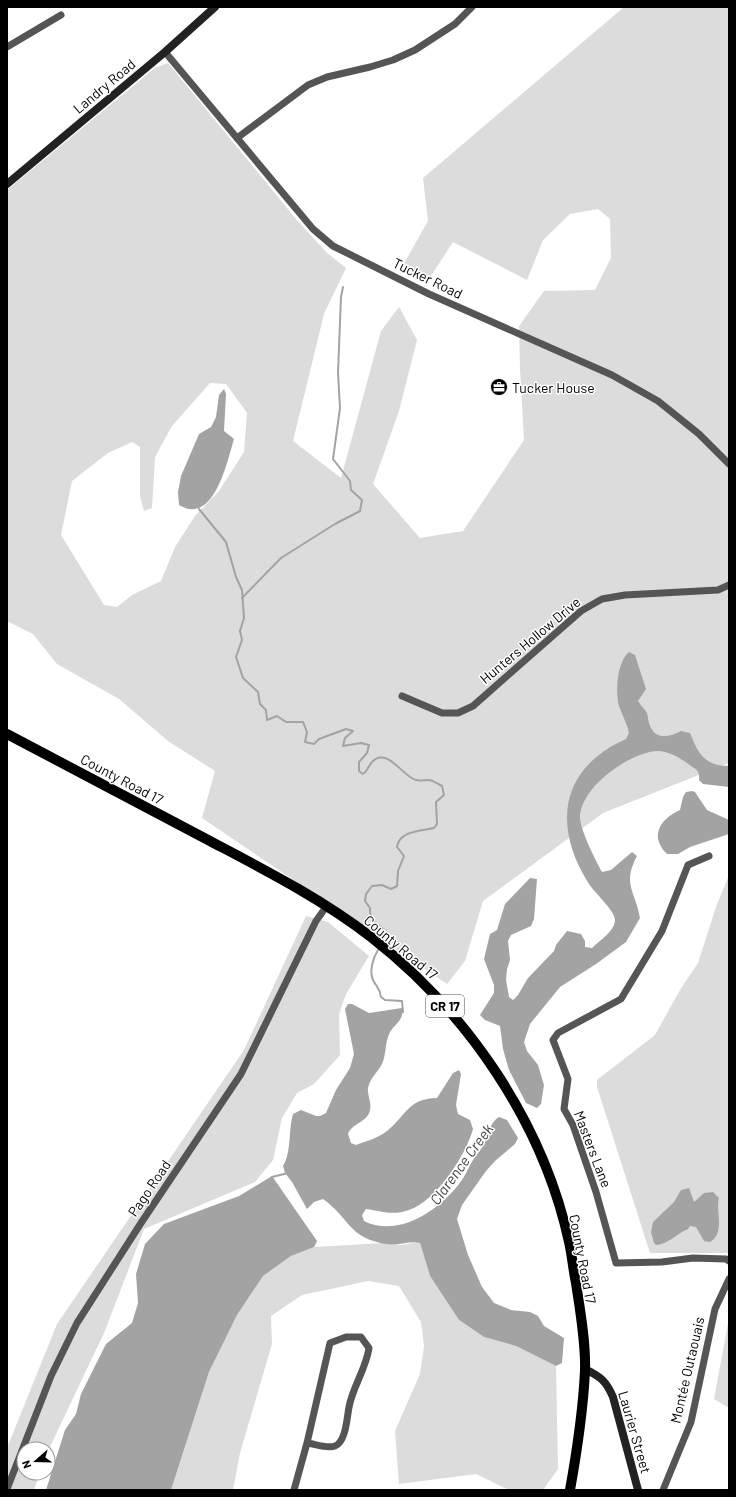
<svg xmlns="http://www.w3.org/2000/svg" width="736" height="1497" font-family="Barlow,sans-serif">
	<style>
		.green { fill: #dcdcdc; fill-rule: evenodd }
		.water { fill: #a3a3a3 }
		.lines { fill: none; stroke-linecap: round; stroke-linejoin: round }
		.stream { stroke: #a3a3a3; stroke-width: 2 }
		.street { stroke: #555; stroke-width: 7 }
		.secondary { stroke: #222; stroke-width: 8 }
		.primary { stroke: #000; stroke-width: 10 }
		.labels { text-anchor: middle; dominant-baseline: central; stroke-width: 3; stroke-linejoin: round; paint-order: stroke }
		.shield { fill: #fff; stroke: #4c4c4c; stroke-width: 1 }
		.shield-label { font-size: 13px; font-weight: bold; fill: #000 }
		.street-label { font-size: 14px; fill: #000; stroke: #fff }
		.poi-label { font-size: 14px; fill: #000; stroke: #fff; text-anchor: start }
		.water-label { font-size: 15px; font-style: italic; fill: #444; stroke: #fff }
	</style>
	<rect width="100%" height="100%" fill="#fff"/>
	<!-- green -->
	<g class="green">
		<path d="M624,7H729V763L603,813L483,901L465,961L447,984L202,818L215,771L168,741L119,699L57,664L33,634L7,621V190L155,68L168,63L296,219L327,253L346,268L324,314L293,441L341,478L381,331L399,307L417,340L399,411L373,484L420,538L463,531L524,440L520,369L519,326L544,291L595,290L611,258L610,219L598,209L570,214L543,240L527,280L453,242L429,279L402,267L428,221L423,178ZM210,383L226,384L247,413L244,452L219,491L195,516L175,547L161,581L132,595L117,607L104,605L61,535L72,481L108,453L132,442L140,447V496L144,511L152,508L155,457L172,426Z"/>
		<path d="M729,875V1253H650L597,1087V1080L655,1035L680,990L698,963L716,907Z"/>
		<path d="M306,916L328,922L369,956L346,994L339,1014L340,1055L314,1084L297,1093L282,1118L273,1160L255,1182L144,1229L104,1333L48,1451V1449H24V1473H40L34,1490H7V1448L57,1324L244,1050Z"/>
		<path d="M418,1242L420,1243L430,1276L459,1320L484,1337L516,1346L556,1366L558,1469L543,1490H509L476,1474L399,1484L395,1431L420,1374L424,1346L421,1322L399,1286L368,1281L302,1295L271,1316L272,1344L240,1453L233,1490H171L209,1372L237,1315L263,1276L291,1256L314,1247L383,1243L401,1245Z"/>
		<path d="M729,1318V1408L714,1399Z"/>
	</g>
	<!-- water -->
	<g class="water">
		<path d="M224,389L226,394L224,431L234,439C227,462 214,526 179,505L178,492L181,476L199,434L211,427L216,417L219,395Z"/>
		<path d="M629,652L635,655L646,689L638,701C640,705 645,709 647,713C648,716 648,720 649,723C654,740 668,738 681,731L690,733C698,753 704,766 729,766V787L703,784L699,780C700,771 697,770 691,766C682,759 669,751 658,751C630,752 582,786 580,816C579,828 596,861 602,872L611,870L632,852L637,856C622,885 635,890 640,918L626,942L596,964L560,987L530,1024L524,1042L527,1051L538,1065L544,1085L541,1104L537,1108L526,1103L509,1070L503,1049L500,1026L485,1020L480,1015L494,993V985L484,959L490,934L497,930L505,904L530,878L537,879L534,919L531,926L511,935L508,941L510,960L507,969L506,980L509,997L513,1000L518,995L528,978L554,951L556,945L567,931L581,934L585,941V947L592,948C599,941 615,931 615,920C615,911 595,893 589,884C552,826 560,768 626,739L629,733C627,723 622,715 619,706C615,692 617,662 629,652Z"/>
		<path d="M692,791L695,792L707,810L729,820V834L690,847L678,854H667C649,836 660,819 680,810L683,797L686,792Z"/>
		<path d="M348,1004H352L369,1013L402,1008C405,1022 391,1025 388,1037C385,1045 386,1056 382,1064C378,1072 370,1078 368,1088C367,1095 372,1103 370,1110C368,1122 352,1123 348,1134L351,1143L356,1145C367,1141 378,1138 387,1131C407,1115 407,1099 437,1098L453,1073L459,1070L461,1074L456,1105L458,1114L470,1120L473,1129C466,1155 436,1201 409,1210C393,1216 382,1211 366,1209L362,1215L364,1221C398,1238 438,1211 459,1184C465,1177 468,1168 473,1160C476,1155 480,1151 483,1146C490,1136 488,1124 499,1117L507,1120L518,1138L515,1144L495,1161L486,1171L462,1205L457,1219L468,1255L482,1287L494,1303L511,1310L530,1312L538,1316L544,1326L564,1338L562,1363L556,1366L516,1346L484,1337L459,1320L430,1276L420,1243C411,1240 397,1246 386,1244C348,1238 350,1218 323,1199L314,1202L307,1209L292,1182L285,1173L283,1166C292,1151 288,1131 293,1114L301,1110L316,1116H320L326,1113L336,1090L350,1068L354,1054L345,1009Z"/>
		<path d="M272,1176L317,1241L314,1247L291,1256L263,1276L237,1315L209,1372L171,1490H46L65,1430L76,1414L81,1394L106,1344L132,1323L138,1303L136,1274L145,1244L164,1224L239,1196Z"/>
		<path d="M689,1188L694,1202L704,1193L713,1192L719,1198C715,1210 726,1233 710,1242L704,1241L696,1227L690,1226L688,1229C676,1234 669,1244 656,1245L654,1243L651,1232L653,1222L674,1202L681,1190Z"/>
	</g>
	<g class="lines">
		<!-- stream -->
		<g class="stream">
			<path d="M199,509L226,542L236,577L242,590L244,618L240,631L242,640L236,657L243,678L258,692L260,704L266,710L267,720L277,716L286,722H303L307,732L305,742L314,744L319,739L346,729L353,731L345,738L343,746L361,743L369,745L367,753L359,762V771L363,774C368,771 368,766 372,762C387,746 403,777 416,780C419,781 424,780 428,780C433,780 438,784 442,786L444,795L436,802L437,824L434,828C420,831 399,831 397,847L404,856L398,871L397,886L391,889L382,885L372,886L366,894L365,901L370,908C369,920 378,925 387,932L388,938L385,941"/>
			<path d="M242,598L281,558L335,524L360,511L362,500L351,490L350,481L333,459L340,408L338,373L341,297L343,287"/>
			<path d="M378,950C373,958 369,971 373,980C377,988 380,988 381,997L385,1000L402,1001L403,1012"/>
			<path d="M272,1177L288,1173"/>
		</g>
		<!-- street -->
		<g class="street">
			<path d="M7,47L61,15"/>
			<path d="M165,52L313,229L333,246L429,294L612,375L658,401L699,434L729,464"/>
			<path d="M237,138L308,85L327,77L370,67L393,60L415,50L455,24L472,7"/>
			<path d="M402,696L442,713H458L473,706L581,611L602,599L625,595L718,590L729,585"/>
			<path d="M709,856L688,865L662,931L621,999L558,1033L553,1040L568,1079L564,1109L573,1125L596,1192L616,1263L662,1262L693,1258L726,1259L729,1261"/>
			<path d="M7,1489L51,1376L77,1323L141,1223L241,1074L316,921L326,907"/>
			<path d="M294,1490L307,1443L330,1343L346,1337H361L369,1348C366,1369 353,1386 349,1407C347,1417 346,1442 335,1446C327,1449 315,1444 307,1443"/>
			<path d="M663,1490L691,1422L715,1309L729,1279"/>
		</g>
		<!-- secondary -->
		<g class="secondary">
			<path d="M7,184L165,52L215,7"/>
			<path d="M585,1369C601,1377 606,1381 613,1397L638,1490"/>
		</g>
		<!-- primary -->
		<path class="primary" d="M7,734C75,770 142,805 210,841C265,870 322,899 371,937C467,1012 543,1122 569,1242C572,1255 573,1269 576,1283C580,1310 586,1343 585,1371C583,1411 577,1451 570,1490"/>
	</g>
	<!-- icons -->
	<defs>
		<g id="office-disc" transform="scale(0.9)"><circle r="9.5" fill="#000" stroke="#fff"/><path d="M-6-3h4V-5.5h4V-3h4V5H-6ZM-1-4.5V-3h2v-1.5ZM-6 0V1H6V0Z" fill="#fff"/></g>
	</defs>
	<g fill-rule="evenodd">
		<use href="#office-disc" x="499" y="387"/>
	</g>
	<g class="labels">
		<!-- shield labels -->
		<rect class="shield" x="426" y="995" width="38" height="22" rx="3"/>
		<g class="shield-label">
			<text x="445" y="1006">CR 17</text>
		</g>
		<!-- street labels -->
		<g class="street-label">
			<text transform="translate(104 86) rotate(-40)">Landry Road</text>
			<text transform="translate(428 278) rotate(26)">Tucker Road</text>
			<text transform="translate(530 640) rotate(-40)">Hunters Hollow Drive</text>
			<text transform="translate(122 779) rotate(28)">County Road 17</text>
			<text transform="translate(401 947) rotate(40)">County Road 17</text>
			<text transform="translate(593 1149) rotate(69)">Masters Lane</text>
			<text transform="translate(149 1188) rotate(-56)">Pago Road</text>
			<text transform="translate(583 1259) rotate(79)">County Road 17</text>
			<text transform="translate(687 1370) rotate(-77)">Montée Outaouais</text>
			<text transform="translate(635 1432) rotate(74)">Laurier Street</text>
		</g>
		<!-- poi labels -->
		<g class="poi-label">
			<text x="512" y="387">Tucker House</text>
		</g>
		<!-- water labels -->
		<g class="water-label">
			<text transform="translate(461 1164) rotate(-54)">Clarence Creek</text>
		</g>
	</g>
	<!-- border -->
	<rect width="736" height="1497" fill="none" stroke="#000000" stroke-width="16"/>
	<!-- north arrow -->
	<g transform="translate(36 1461) rotate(250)"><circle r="19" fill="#ffffff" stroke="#999999"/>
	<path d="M0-3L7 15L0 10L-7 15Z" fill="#000000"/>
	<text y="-6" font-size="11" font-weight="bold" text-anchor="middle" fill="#000000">N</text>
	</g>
</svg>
